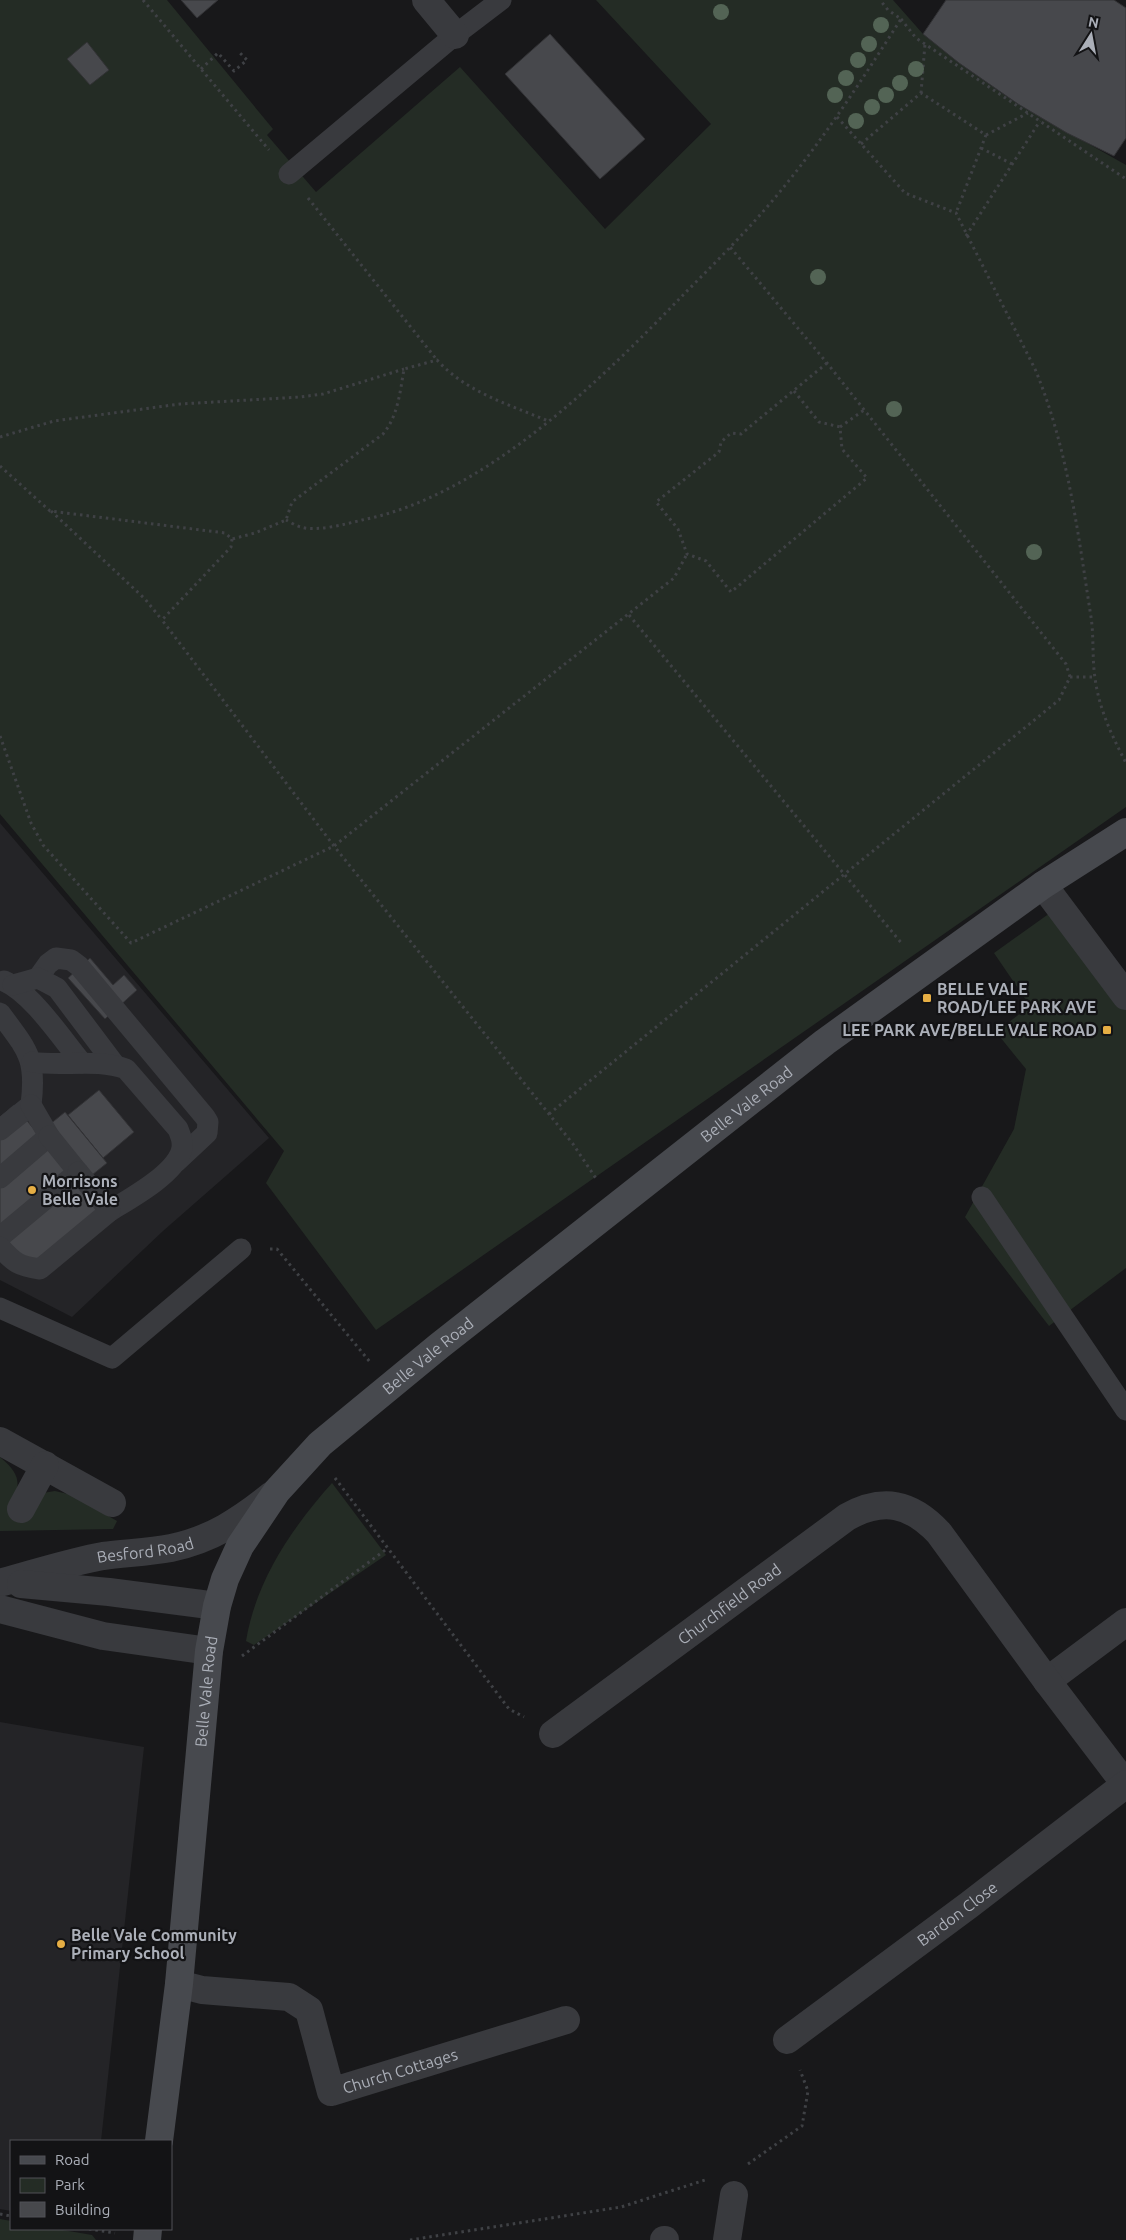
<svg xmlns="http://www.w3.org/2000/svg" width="1126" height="2240" font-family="Ubuntu,sans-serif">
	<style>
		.built { fill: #242427 }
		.green { fill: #242c25 }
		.building { fill: #47484c; stroke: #323235 }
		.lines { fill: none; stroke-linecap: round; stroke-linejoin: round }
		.path { stroke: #3f4145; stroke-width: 3; stroke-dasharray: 2.5 4; stroke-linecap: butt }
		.service { stroke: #393a3e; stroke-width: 21 }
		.minor { stroke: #393a3e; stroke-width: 28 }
		.secondary { stroke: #47494e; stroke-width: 28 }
		.tree { fill: #536455 }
		.poi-dot { fill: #e6ae44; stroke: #131315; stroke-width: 2 }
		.labels { text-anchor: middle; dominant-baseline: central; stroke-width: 4.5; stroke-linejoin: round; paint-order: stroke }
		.poi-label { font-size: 16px; font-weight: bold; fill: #abafb8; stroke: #131315; text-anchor: start }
		.street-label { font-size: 16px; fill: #abafb8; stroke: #131315 }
	</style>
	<rect width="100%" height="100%" fill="#18181a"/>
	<!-- built -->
	<g class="built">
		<path d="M0,823L269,1138L163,1231L72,1317L0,1280Z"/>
		<path d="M0,1722L144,1747L101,2141H11V2211L0,2209Z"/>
	</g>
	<!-- green -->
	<g class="green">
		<path d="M0,0H167L273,129L267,135L316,192L460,67L605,229L711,124L596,0H893L923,34L959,63L1018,104L1126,165V807L376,1330L266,1183L284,1151L0,814Z"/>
		<path d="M1057,908L1126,999V1268L1049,1326L965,1217L1014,1129L1026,1069L996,1032L1030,1006L994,953Z"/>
		<path d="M0,1457C25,1478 19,1487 8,1513L24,1519L43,1493L55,1491L72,1495L117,1521L113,1529L0,1531Z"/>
		<path d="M332,1483L386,1555L254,1645L246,1641C256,1580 292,1528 332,1483Z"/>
		<path d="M0,2219L11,2221V2229H57L92,2235L96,2240H0Z"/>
	</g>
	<!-- building -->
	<g class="building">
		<path d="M181,0H218L197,18Z"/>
		<path d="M946,0H1114L1126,8V138L1114,156L1067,133L1018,104L959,63L923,34Z"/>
		<path d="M550,34L645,139L600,179L505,74Z"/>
		<path d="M87,42L109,70L90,85L67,59Z"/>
		<path d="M90,958L113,985L124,975L137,990L105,1019L68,978Z"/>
		<path d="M99,1090L134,1132L103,1158L68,1115Z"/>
		<path d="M14,1105L38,1134L65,1112L107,1163L81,1184L102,1211L30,1270L0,1233V1117Z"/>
	</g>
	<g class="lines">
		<!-- path -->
		<g class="path">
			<path d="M143,0L269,150"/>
			<path d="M901,19L916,38L1126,179"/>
			<path d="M201,69L218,53L234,71L247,60L239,52"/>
			<path d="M921,93L925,44"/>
			<path d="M837,117L905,193L956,213L1035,369C1068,448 1078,534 1091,617C1094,637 1092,658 1095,678C1099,709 1112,736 1126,763"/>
			<path d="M986,135L1028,113"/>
			<path d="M861,144L921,93L986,135L956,213"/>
			<path d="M981,148L1012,164"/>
			<path d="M308,198L437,360"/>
			<path d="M966,236L1040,121"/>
			<path d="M827,363L741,434L731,433L721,442L719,452L656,502L678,529L687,554L706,561L731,592L867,478L842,449L840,427L864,410"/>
			<path d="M794,391L819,422L840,427"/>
			<path d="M0,437L54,421L180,404L300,397L323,394L404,369"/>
			<path d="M0,466L50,511L225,533L232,539L255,533L286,520L292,502L383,434C398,416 400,392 404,369L437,360C466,392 508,404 548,421"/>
			<path d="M51,511L145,599L162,620"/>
			<path d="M286,520C290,522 296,526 301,527C316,532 346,524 362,520C484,496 601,380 685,293C720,258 756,222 787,183C829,131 865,75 901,19L888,10L880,0"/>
			<path d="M232,539L231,547L162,620L334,846L573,1144L597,1180"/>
			<path d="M629,615L903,945"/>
			<path d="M1070,677H1095"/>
			<path d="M0,736L31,823L43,845L131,943L334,846L674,578L687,554"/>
			<path d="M549,1114L1059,700L1070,677L1066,664L827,363L730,247"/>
			<path d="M270,1249H277L370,1362"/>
			<path d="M335,1478L509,1709L524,1717"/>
			<path d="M242,1656L388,1548"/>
			<path d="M748,2164L802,2126L808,2091L800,2070"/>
			<path d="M0,2214L11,2216"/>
			<path d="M89,2229L115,2233"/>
			<path d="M410,2240L621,2207L705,2180"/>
		</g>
		<!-- service -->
		<g class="service">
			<path d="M289,174L455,35L501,0"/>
			<path d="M38,978L48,964L56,958L71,960L79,966L205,1117L208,1122L207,1133L176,1162"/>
			<path d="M4,981C32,993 62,1039 82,1063"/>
			<path d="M13,985L38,978L57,988L115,1065"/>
			<path d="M0,1013C27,1050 37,1057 31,1105L0,1130"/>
			<path d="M32,1062C63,1067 96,1058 126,1069L178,1129C181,1137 184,1143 181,1152C173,1175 131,1198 110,1211"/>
			<path d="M0,1178L49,1136L31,1105"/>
			<path d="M982,1197L1126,1410"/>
			<path d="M0,1237L78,1172L49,1136"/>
			<path d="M0,1247C14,1263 19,1266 40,1269L110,1211L78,1172"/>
			<path d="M0,1308L112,1358L241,1249"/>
		</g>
		<!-- minor -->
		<g class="minor">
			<path d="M426,0L455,35"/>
			<path d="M1043,885L1126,996"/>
			<path d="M0,1441L112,1503"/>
			<path d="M21,1509L45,1465"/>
			<path id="s1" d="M3,1582C36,1573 70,1562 103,1556C126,1553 149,1552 171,1548C211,1540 241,1520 272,1495"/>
			<path d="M21,1584L109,1592L217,1606"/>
			<path d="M0,1609L103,1636L209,1651"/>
			<path d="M1047,1681L1126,1622"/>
			<path id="s2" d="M553,1734L847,1517C883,1497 911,1503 939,1533L1047,1681L1126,1785"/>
			<path id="s3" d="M179,1984L202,1990L289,1997L309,2010L331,2092L566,2020"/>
			<path id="s4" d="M787,2040L969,1905L1126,1784"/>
			<path d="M664,2240H665"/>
			<path d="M727,2240L734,2195"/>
		</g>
		<!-- secondary -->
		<g class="secondary">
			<path id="s5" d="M159,2141L179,1984L209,1651L217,1606L225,1579L240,1546L277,1491L320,1444L439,1346L825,1042L1043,885L1126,832"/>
			<path d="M147,2240L148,2229"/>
		</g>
	</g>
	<!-- trees -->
	<g class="tree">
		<circle cx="721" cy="12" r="8"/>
		<circle cx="881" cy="25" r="8"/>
		<circle cx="869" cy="44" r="8"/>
		<circle cx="858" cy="60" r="8"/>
		<circle cx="916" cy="69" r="8"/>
		<circle cx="846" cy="78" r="8"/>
		<circle cx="900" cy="83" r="8"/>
		<circle cx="835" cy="95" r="8"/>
		<circle cx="886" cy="95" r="8"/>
		<circle cx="872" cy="107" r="8"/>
		<circle cx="856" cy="121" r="8"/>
		<circle cx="818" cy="277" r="8"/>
		<circle cx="894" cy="409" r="8"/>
		<circle cx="1034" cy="552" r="8"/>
	</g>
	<!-- markers -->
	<g class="poi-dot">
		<rect x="922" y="993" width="10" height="10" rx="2.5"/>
		<rect x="1102" y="1025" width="10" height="10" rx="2.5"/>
		<circle cx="32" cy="1190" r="5"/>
		<circle cx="61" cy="1944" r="5"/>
	</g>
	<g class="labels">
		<!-- poi labels -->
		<g class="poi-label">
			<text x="937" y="989">BELLE VALE<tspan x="937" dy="18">ROAD/LEE PARK AVE</tspan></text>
			<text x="1097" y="1030" text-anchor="end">LEE PARK AVE/BELLE VALE ROAD</text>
			<text x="42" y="1181">Morrisons<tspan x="42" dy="18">Belle Vale</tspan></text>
			<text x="71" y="1935">Belle Vale Community<tspan x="71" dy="18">Primary School</tspan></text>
		</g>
		<!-- street labels -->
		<g class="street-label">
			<text stroke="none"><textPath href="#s5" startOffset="1278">Belle Vale Road</textPath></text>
			<text stroke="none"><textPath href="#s5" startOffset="872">Belle Vale Road</textPath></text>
			<text stroke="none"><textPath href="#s1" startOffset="146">Besford Road</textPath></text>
			<text stroke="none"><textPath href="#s2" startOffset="219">Churchfield Road</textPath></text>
			<text stroke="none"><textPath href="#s5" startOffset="452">Belle Vale Road</textPath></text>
			<text stroke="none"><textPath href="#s4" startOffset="212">Bardon Close</textPath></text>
			<text stroke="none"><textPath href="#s3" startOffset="292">Church Cottages</textPath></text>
		</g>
	</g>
	<!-- legend -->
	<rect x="10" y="2140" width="162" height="90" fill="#131315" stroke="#505156"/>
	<rect x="20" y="2156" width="25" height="8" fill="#47494e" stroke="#505156"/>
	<text x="55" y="2165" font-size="15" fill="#abafb8">Road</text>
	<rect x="20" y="2178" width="25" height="15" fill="#242c25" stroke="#505156"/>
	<text x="55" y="2190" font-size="15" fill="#abafb8">Park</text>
	<rect x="20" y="2202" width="25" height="15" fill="#47484c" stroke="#505156"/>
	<text x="55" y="2215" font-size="15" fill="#abafb8">Building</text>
	<!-- north arrow -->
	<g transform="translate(1091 35) rotate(11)" stroke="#131315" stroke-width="4" paint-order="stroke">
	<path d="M0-4L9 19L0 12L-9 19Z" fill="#abafb8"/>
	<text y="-8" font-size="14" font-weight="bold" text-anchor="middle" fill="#abafb8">N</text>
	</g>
</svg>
